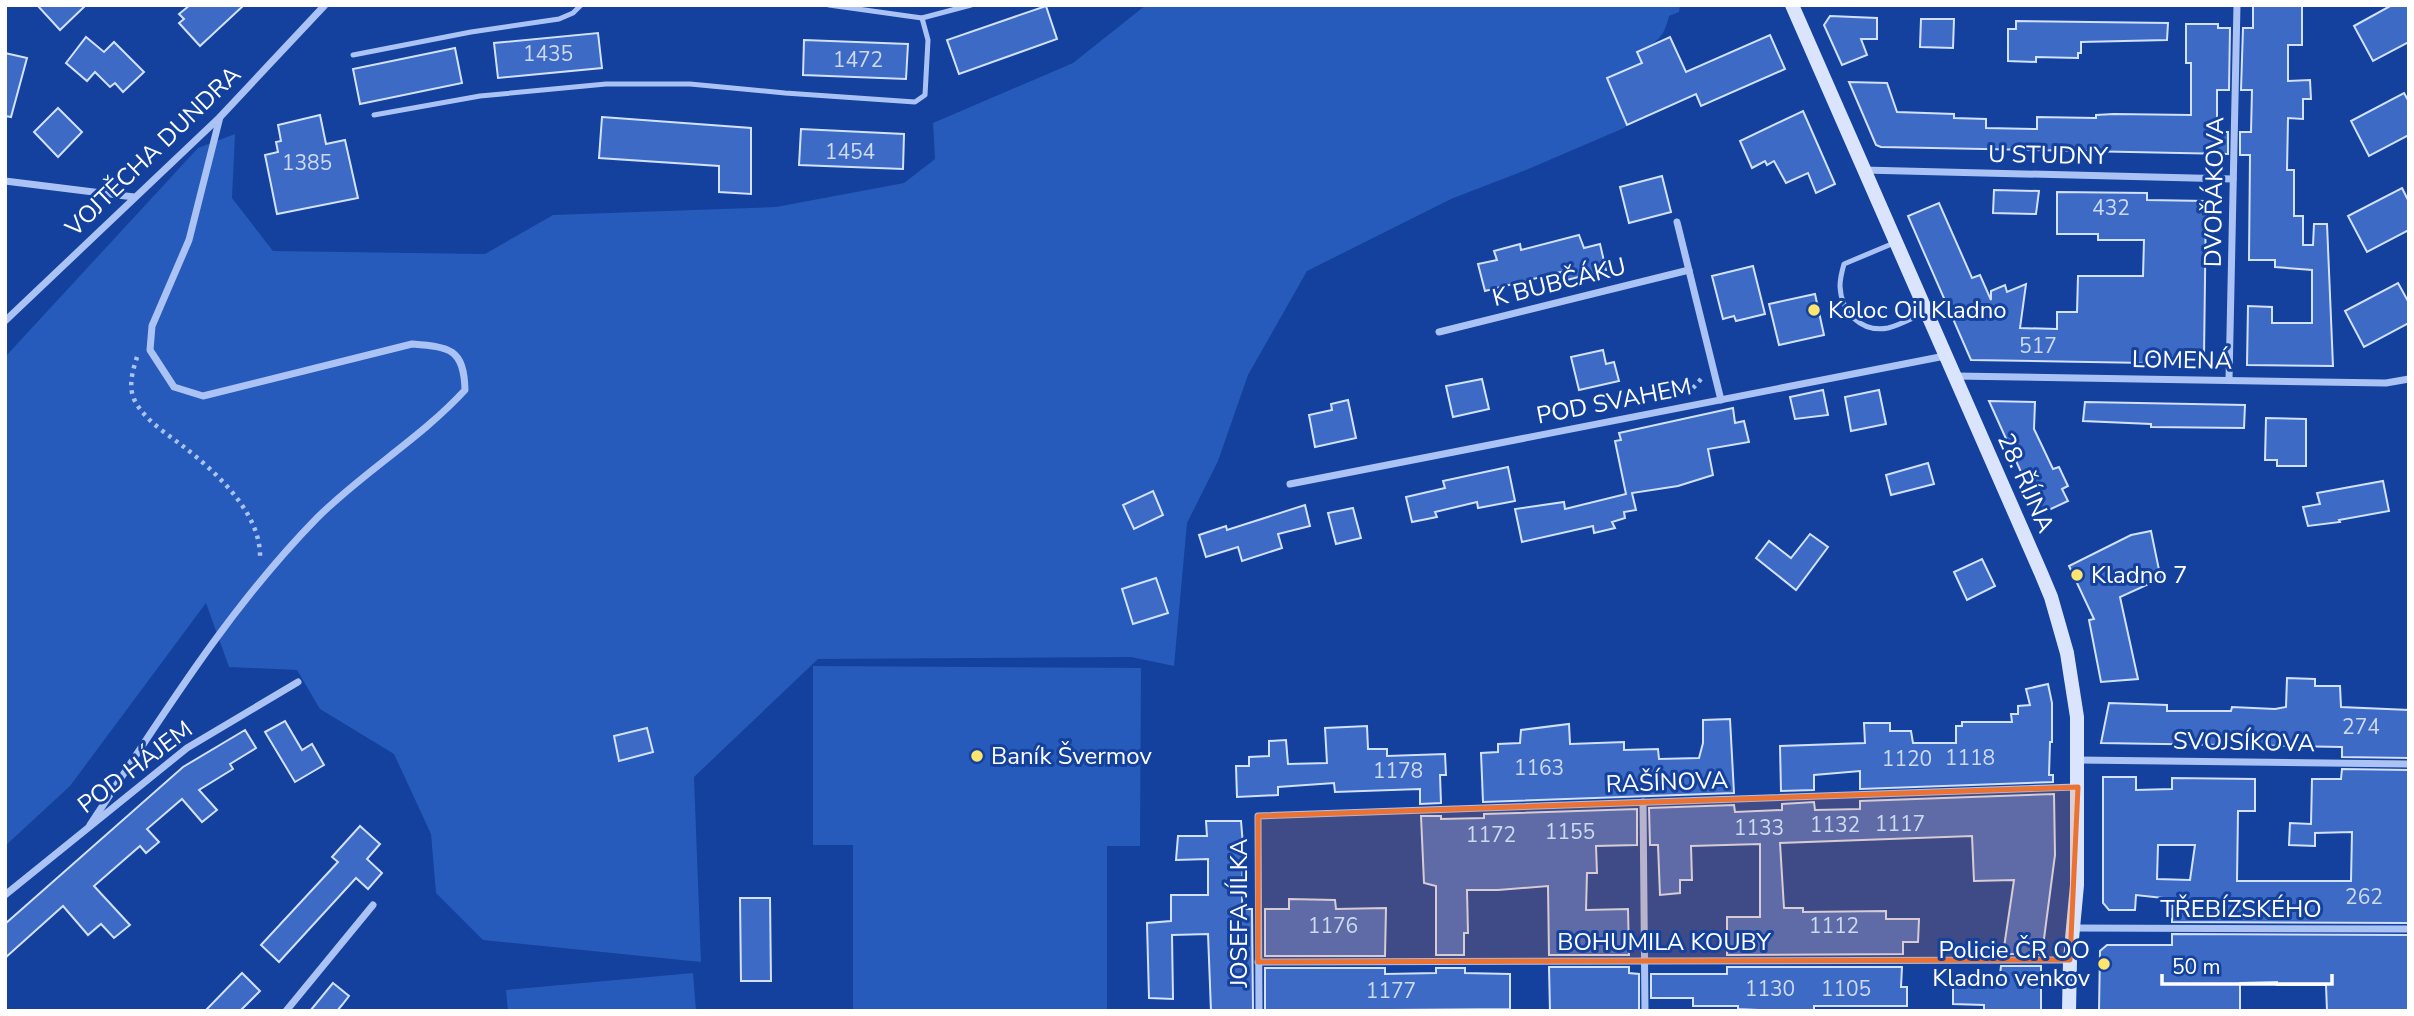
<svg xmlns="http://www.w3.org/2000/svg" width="2414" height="1016" font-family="'Nunito Sans',sans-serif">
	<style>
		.green { fill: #265abb }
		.building { fill: #3d6ac4; stroke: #d2e1fd; stroke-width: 2; fill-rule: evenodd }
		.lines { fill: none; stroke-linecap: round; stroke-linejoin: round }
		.path { stroke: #aac3f4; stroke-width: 4.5; stroke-dasharray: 3.5 5; stroke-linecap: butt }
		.service { stroke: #aac3f4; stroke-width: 5 }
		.minor { stroke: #aac3f4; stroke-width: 7 }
		.secondary { stroke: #dae5fd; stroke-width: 14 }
		.marked { fill: #eb7230; fill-opacity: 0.2; stroke: #eb7230; stroke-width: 5; stroke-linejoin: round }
		.poi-dot { fill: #ffe56d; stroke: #13419d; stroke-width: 2.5 }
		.labels { text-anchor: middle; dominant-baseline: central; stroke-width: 6; stroke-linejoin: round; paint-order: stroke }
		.number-label { font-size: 21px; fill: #cedaf0 }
		.street-label { font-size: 24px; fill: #fff; stroke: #13419d }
		.poi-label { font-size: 24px; fill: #fff; stroke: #13419d; text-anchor: start }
	</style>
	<rect width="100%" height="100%" fill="#13419d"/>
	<!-- green -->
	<g class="green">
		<path d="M1146,5H1680L1679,12L1669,16C1664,37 1658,42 1639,51L1643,62L1608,78L1628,124L1624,128L1526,170L1451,199L1307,271L1248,375L1218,461L1187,523L1174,666L1131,657L818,659L694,777L701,962L483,940L436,893L431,834L394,754L320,709L297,670L229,667L206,603L70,786L5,846V357L198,148L235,134L232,198L273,251L485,254L553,215L776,207L904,183L935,159L933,123L1073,63Z"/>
		<path d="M813,666L1141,668L1140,846H1107V1011H853V845H813Z"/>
		<path d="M693,973L696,1011H508L506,990Z"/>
	</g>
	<!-- building -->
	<g class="building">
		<path d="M37,5H86L60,30Z"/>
		<path d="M190,5H244L200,46L179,23L184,19L179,14Z"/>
		<path d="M2253,5H2302V45H2288V81L2310,80L2311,99H2303V119L2288,118L2287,170H2294V216H2303V245H2313L2314,224H2327L2333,366L2247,365L2248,306L2272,307V323H2312V270L2275,267V260H2249L2250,155H2240V132H2251L2252,90H2241L2243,28H2253Z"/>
		<path d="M2392,5H2409V42L2373,61L2354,26Z"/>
		<path d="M1046,6L1057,39L959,74L947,40Z"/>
		<path d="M1830,16L1877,18V39H1861L1867,55L1842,65L1824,25Z"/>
		<path d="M1921,19H1954L1953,48L1920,47Z"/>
		<path d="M2016,21L2168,23L2167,40L2081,42V53H2078V58L2036,57V62L2008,61V29H2016Z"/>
		<path d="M2186,24H2218V28H2230L2229,90H2217V132H2228V154L1881,147L1876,145L1849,82L1887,83L1897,112L1954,114V118L1986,119V128L2037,129V117L2096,118V115L2114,114L2191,115V63H2186Z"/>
		<path d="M598,33L602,68L498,78L494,43Z"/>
		<path d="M1770,35L1785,69L1701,106L1696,94L1627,125L1607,78L1642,63L1637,52L1670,37L1686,72Z"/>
		<path d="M86,37L104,52L114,42L144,72L123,92L115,83L110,87L95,72L87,81L66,63Z"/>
		<path d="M804,40L908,44L906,79L803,75Z"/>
		<path d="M455,48L462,83L360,104L353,69Z"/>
		<path d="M5,53L27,58L11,117L5,116Z"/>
		<path d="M2404,93L2409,102V135L2369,156L2351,121Z"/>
		<path d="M58,108L82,132L58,157L34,132Z"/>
		<path d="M1803,111L1835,184L1816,193L1808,173L1786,183L1774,161L1767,165L1765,161L1752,168L1740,141Z"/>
		<path d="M320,115L326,144L345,140L358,198L277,214L265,155L278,152L276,142L281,141L278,125Z"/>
		<path d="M602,117L751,128V194L719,192V166L599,158Z"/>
		<path d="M801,129L904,134L903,169L799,165Z"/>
		<path d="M1662,176L1671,212L1629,223L1620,187Z"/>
		<path d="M2402,188L2409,202V230L2367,252L2348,216Z"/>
		<path d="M1994,190L2039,191L2036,214L1993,213Z"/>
		<path d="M2057,192L2147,193V200L2206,201L2204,357H2146V363L1971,360L1908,216L1939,203L1972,278L1980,275L1991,300V291L2005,285L2007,292L2026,284L2020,328L2057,329V312H2077L2078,276H2143L2144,240H2098V234H2057Z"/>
		<path d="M1579,235L1584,248L1600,244L1606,270L1563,281L1561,272L1485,291L1478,264L1497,260L1494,251L1520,244L1521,250Z"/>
		<path d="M1753,266L1765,314L1736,321L1734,316L1723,319L1712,276Z"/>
		<path d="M2398,283L2409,303V323L2364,347L2345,311Z"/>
		<path d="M1815,294L1824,335L1779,345L1769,304Z"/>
		<path d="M1603,350L1606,364L1614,362L1619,381L1579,390L1571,357Z"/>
		<path d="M1482,379L1489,409L1453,417L1446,386Z"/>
		<path d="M1823,390L1828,415L1795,419L1790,397Z"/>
		<path d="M1879,390L1886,424L1851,431L1845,397Z"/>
		<path d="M1348,400L1356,438L1315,447L1309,415L1332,410L1331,404Z"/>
		<path d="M1989,401L2035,402L2034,429L2053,469L2059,467L2068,486L2062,489L2068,501L2040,514Z"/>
		<path d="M2085,402L2245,405L2244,428L2151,427V424L2083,421Z"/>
		<path d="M1733,408L1735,423L1744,421L1749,442L1708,449L1713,475L1678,486L1632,493L1636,510L1624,512L1625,518L1612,522L1615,528L1594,533L1593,526L1522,542L1515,509L1564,502L1565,509L1626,494L1615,441L1621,440L1619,433Z"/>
		<path d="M2266,418L2306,419V466H2277V460H2265Z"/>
		<path d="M1928,463L1934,484L1891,495L1886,475Z"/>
		<path d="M1508,467L1515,501L1478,508L1477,502L1435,512L1437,517L1412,522L1406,497L1445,488L1443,481Z"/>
		<path d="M2383,481L2389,511L2339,520L2340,522L2308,526L2303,507L2320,504L2317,493Z"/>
		<path d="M1153,491L1163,515L1134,529L1123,505Z"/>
		<path d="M1305,505L1310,526L1278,534L1282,548L1242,561L1238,547L1206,557L1199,535L1226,526L1227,530Z"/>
		<path d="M1353,508L1361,538L1336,544L1328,513Z"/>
		<path d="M2151,531L2159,570L2162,578L2120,597L2138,679L2101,682L2089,620L2094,619L2069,566L2131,535Z"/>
		<path d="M1810,534L1828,547L1796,590L1756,558L1769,541L1791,558Z"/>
		<path d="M1982,559L1995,586L1967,600L1954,572Z"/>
		<path d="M1156,578L1168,613L1133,624L1122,589Z"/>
		<path d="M2287,678L2315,679V686H2340L2341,707L2409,710V758L2342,757V747L2101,743L2109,703L2167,705V711H2231L2232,707L2275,709L2286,707Z"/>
		<path d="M2048,684L2052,703V742H2050L2049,775H2053V782L1860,789V771L1814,775V790L1781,791L1780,746L1865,743L1864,723H1890V731H1911L1913,743H1956V726H1962V722H2012L2011,714H2018V706L2030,705L2026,689Z"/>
		<path d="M1730,719L1734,793L1483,802L1481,753L1498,752V744L1520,743L1521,730L1569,724L1570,744L1624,742V750L1658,749L1659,759L1699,758L1703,743V720Z"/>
		<path d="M285,721L302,750L312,744L324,765L295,782L265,732Z"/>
		<path d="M1367,726L1368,749H1387V756L1445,754L1446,775H1440L1441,803L1420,804V789L1335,792L1334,783L1278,787V795L1237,797L1236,766H1249V757L1269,756V741L1286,740L1288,764L1327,763L1325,728Z"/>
		<path d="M647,728L653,752L619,761L614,736Z"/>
		<path d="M245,730L256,748L230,764L233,769L199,790L217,810L202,822L182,799L147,829L159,842L146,853L140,846L94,886L130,925L114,938L101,924L88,935L63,906L5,958V924L183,767Z"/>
		<path d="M2342,769L2409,770V923L2172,922V899L2136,895L2135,910H2109L2103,903V777H2136V790L2172,789V778L2255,779V811H2238L2237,881H2351L2352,832L2315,833V846L2289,845L2290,823L2311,824L2312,779H2341ZM2158,845H2195L2190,880L2157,879Z"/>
		<path d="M2054,794L2055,855L2042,954H2003L2014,880L1974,881L1972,836L1780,843L1784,908H1803V912L1886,911V919H1919L1918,942H1903V954L1727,955V917H1760V844L1691,846L1692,880H1680V893L1660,895L1658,845H1650L1649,808L1734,805L1735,812L1782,810V804L1814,802L1815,810L1860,809V801Z"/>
		<path d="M1637,809V845L1596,846L1597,873H1587L1586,910L1628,909L1629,955H1549L1548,886L1498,890H1467L1468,933H1464V955H1436V886L1424,883L1421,816H1441V819L1484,818V814Z"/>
		<path d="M1206,821H1241L1243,845L1242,909H1252L1253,1011H1211L1208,934L1172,935L1173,999L1149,998L1147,923L1171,921V895H1208V859L1176,860L1178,836H1207Z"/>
		<path d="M360,826L380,844L367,859L382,873L368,889L356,878L279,962L261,945L338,862L332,857Z"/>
		<path d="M740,898H770L771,981H741Z"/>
		<path d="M1289,899L1335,900L1336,909L1386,908L1385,956H1265V909H1289Z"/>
		<path d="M2172,934L2409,935V1011H2327L2326,985H2277V982L2240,983V1011H2099L2100,951L2107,945H2172Z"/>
		<path d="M2001,966H2041V1011H1984V1005L1953,1004V975H2000Z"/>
		<path d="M1549,967H1629V973L1639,974V1011H1550Z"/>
		<path d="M1727,967H1902L1901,987H1907V1006H1814V1011H1781L1738,1009V1006H1693V998H1651V974H1727Z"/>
		<path d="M1265,968H1385V974L1436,973V968H1465V973L1510,974V1009L1265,1011Z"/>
		<path d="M242,973L260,991L240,1011H205Z"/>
		<path d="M333,983L349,996L342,1005L337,1011H310Z"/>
	</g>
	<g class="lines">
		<!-- path -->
		<g class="path">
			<path d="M137,357C133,370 128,385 134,399C144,420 166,433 184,447C217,473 262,514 260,559"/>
			<path d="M1693,388L1702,378"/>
		</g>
		<!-- service -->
		<g class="service">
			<path d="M829,5L922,18L971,5"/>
			<path d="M353,55L471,32L559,19L573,13L581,5"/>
			<path d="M374,115L480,96L606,84H690L785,93L915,102L925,95L928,40L922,18"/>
			<path d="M1894,243L1844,264C1842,271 1840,279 1840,286C1841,312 1861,333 1888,328C1900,325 1912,318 1924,313"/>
		</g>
		<!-- minor -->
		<g class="minor">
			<path d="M1863,170L2233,179"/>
			<path d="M5,181L134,197"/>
			<path d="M1677,222L1721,400"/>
			<path d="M5,321L220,117L325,5"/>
			<path d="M1439,332L1689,270"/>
			<path d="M1955,376L2386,383L2409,379"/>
			<path d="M2229,380L2237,5"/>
			<path d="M1290,484L1945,356"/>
			<path d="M2078,760L2409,764"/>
			<path d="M1643,802L1645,1011"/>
			<path d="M90,825C161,718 227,610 317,518C363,472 421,438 465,390C464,348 449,347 412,344L203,396L174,387L150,350L152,326L189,240L220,117"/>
			<path d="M5,895L187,748L298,682"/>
			<path d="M2073,928L2409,929"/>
			<path d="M1258,962L2070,960"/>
			<path d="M286,1011L373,905"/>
			<path d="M1259,1011L1258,816L2076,787"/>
		</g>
		<!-- secondary -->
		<path class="secondary" d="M1792,5L2041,573L2051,597L2067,653L2077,717V885L2070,960L2069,1011"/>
	</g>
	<!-- marked area -->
	<path class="marked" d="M2078,787L2070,960L1258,962V816Z"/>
	<!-- markers -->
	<g class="poi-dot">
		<circle cx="1814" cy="310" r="7"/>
		<circle cx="2077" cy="575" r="7"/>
		<circle cx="977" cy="756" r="7"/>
		<circle cx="2104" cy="964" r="7"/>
	</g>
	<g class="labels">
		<!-- number labels -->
		<g class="number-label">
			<text x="548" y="54">1435</text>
			<text x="858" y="60">1472</text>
			<text x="850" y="152">1454</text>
			<text x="307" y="163">1385</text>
			<text x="2111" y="208">432</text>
			<text x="2038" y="346">517</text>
			<text x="2361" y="727">274</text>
			<text x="1970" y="758">1118</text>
			<text x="1907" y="759">1120</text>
			<text x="1539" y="768">1163</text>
			<text x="1398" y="771">1178</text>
			<text x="1900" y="824">1117</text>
			<text x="1835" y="825">1132</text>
			<text x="1759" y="828">1133</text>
			<text x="1570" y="832">1155</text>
			<text x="1491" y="835">1172</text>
			<text x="2364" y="897">262</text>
			<text x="1333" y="926">1176</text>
			<text x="1834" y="926">1112</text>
			<text x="1770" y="989">1130</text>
			<text x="1846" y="989">1105</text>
			<text x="1391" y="991">1177</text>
		</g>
		<!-- street labels -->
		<g class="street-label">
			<text transform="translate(153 151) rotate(-44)">VOJTĚCHA DUNDRA</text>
			<text transform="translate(2048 155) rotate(1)">U STUDNY</text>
			<text transform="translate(2214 192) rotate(-89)">DVOŘÁKOVA</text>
			<text transform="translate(1559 282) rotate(-14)">K BUBČÁKU</text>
			<text transform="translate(2182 360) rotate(1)">LOMENÁ</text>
			<text transform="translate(1614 401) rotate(-11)">POD SVAHEM</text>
			<text transform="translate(2026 483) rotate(66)">28. ŘÍJNA</text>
			<text transform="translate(2244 742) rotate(1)">SVOJSÍKOVA</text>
			<text transform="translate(135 767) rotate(-37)">POD HÁJEM</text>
			<text transform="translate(1667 782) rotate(-2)">RAŠÍNOVA</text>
			<text x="2241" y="909">TŘEBÍZSKÉHO</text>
			<text transform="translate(1239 913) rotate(-90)">JOSEFA JÍLKA</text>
			<text x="1664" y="942">BOHUMILA KOUBY</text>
		</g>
		<!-- poi labels -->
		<g class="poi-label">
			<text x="1828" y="310">Koloc Oil Kladno</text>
			<text x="2091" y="575">Kladno 7</text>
			<text x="991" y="756">Baník Švermov</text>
			<text x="2090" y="950" text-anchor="end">Policie ČR OO<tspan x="2090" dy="28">Kladno venkov</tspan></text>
		</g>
	</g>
	<!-- border -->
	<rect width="2414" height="1016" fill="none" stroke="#ffffff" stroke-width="14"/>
	<!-- scale -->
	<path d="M2162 974v10h170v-10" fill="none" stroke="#ffffff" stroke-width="3.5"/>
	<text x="2172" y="974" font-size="21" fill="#ffffff" stroke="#13419d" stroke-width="5" paint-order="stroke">50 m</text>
</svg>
